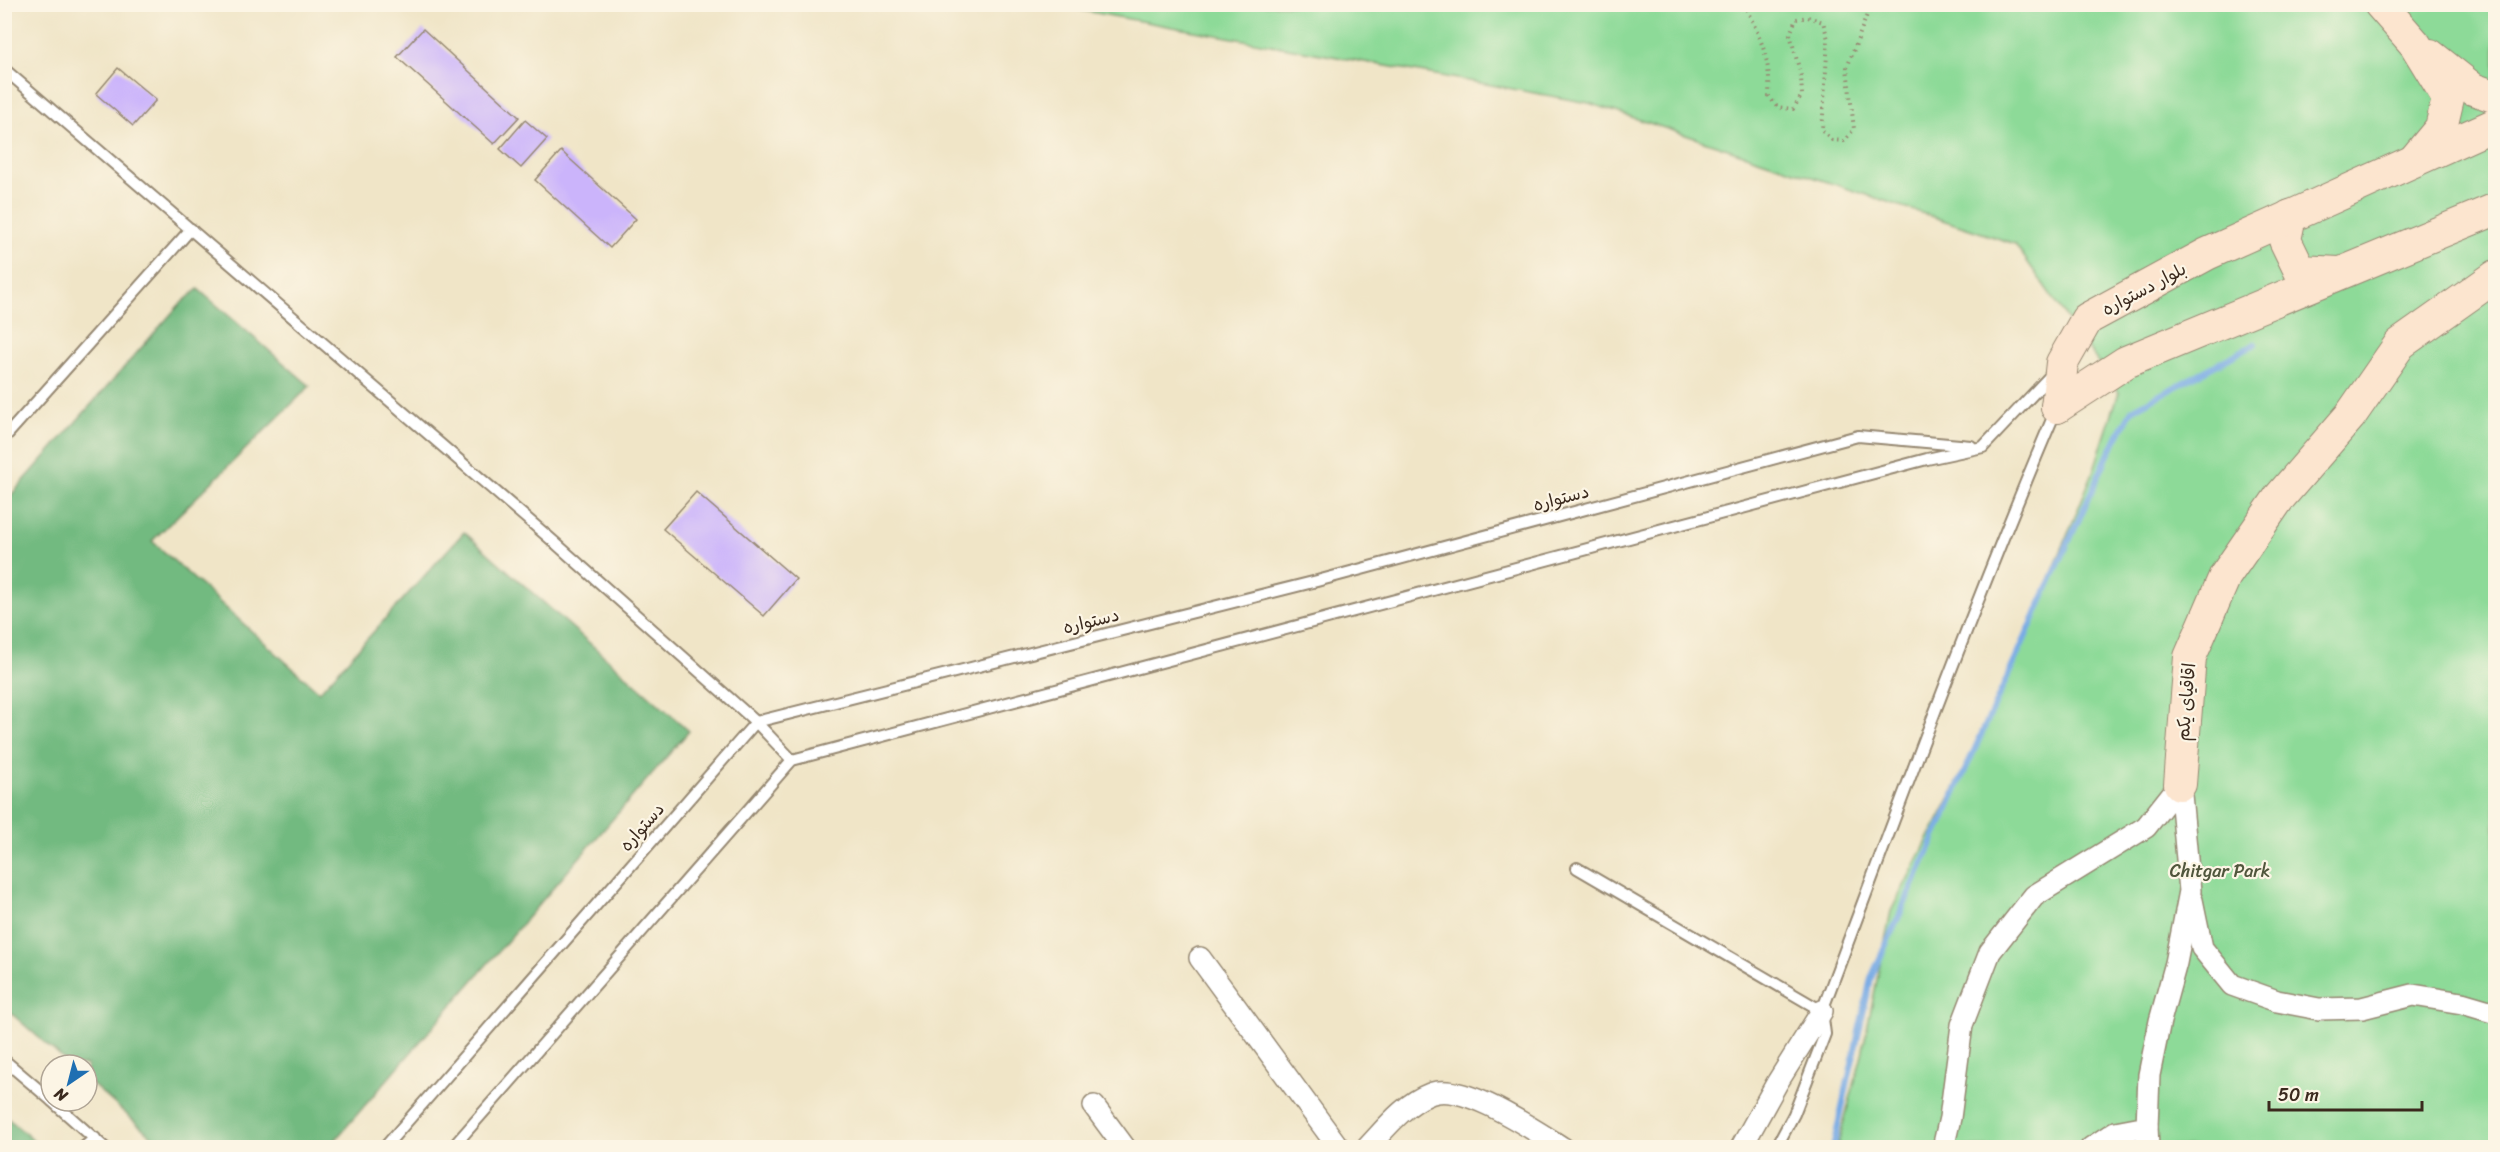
<svg xmlns="http://www.w3.org/2000/svg" width="2500" height="1152" font-family="Sriracha,'Playpen Sans Arabic',sans-serif">
	<style>
		.green { fill: #8dda98; stroke: #64825b; stroke-width: 1.5 }
		.forest { fill: #72ba80; stroke: #56724f; stroke-width: 1.5 }
		.lines { fill: none; stroke-linecap: round; stroke-linejoin: round }
		.stream { stroke: #78abe5; stroke-width: 6 }
		.building { fill: #cbb4fb }
		.lane-casing { stroke: #968872; stroke-width: 14 }
		.street-casing { stroke: #968872; stroke-width: 24 }
		.secondary-casing { stroke: #968872; stroke-width: 34 }
		.path { stroke: #968872; stroke-width: 4; stroke-dasharray: 1.5 4.5; stroke-linecap: butt }
		.lane { stroke: #fff; stroke-width: 10 }
		.street { stroke: #fff; stroke-width: 21 }
		.secondary { stroke: #fce5cf; stroke-width: 32 }
		.labels { text-anchor: middle; dominant-baseline: central; stroke-width: 4.5; stroke-linejoin: round; paint-order: stroke }
		.street-label { font-size: 18px; fill: #3b2a1e; stroke: #fcf5e5 }
		.park-label { font-size: 18px; fill: #50563c; stroke: #fcf5e5 }
	</style>
	<rect width="100%" height="100%" fill="#fcf5e5"/>
	<filter id="ink" filterUnits="userSpaceOnUse"><feTurbulence type="fractalNoise" baseFrequency=".0167" numOctaves="2"/><feDisplacementMap in="SourceGraphic" scale="12" xChannelSelector="R" yChannelSelector="G"/><feConvolveMatrix kernelMatrix="1 2 1 2 8 2 1 2 1" color-interpolation-filters="sRGB"/></filter>
	<filter id="wash" filterUnits="userSpaceOnUse"><feTurbulence type="fractalNoise" baseFrequency=".008" numOctaves="4" result="noise"/><feDisplacementMap in="SourceGraphic" scale="24" xChannelSelector="R" yChannelSelector="G"/><feGaussianBlur stdDeviation="1.35" result="paint"/><feColorMatrix in="noise" values="0 0 0 0 0 0 0 0 0 0 0 0 0 0 0 0 0 1.4 0 .05"/><feComposite in="paint" operator="in"/></filter>
	<g filter="url(#wash)">
		<rect width="100%" height="100%" fill="#f0e5c7"/>
		<!-- green -->
		<path class="green" d="M1064,5H2495V1147H1837L1861,1059L1891,911L1954,789L2026,637L2093,472L2119,392L2015,244L1589,103L1069,8Z"/>
		<!-- forest -->
		<g class="forest">
			<path d="M198,289L310,386L152,541L319,692L464,532L689,731L329,1147H164L87,1080V1065H70L5,1008V502L179,305Z"/>
			<path d="M4,1116H5L41,1147H5Z"/>
		</g>
		<g class="lines">
			<!-- stream -->
			<path class="stream" d="M1833,1148L1871,978L2108,455L2132,410L2255,344"/>
		</g>
		<g id="blocks">
			<!-- building -->
			<g class="building">
				<path d="M423,29L519,117L494,144L397,57Z"/>
				<path d="M118,68L156,100L133,126L96,94Z"/>
				<path d="M525,120L547,139L521,168L500,149Z"/>
				<path d="M561,151L636,219L610,248L535,180Z"/>
				<path d="M696,492L796,579L764,616L663,529Z"/>
			</g>
		</g>
	</g>
	<g filter="url(#ink)">
		<use href="#blocks" fill-opacity="0" stroke="#968872" stroke-width="1.5"/>
		<g class="lines">
			<!-- lane casing -->
			<g class="lane-casing">
				<g id="lane">
					<path d="M4,69L553,541L756,722L792,760"/>
					<path d="M4,438L191,229"/>
					<path d="M1577,868L1822,1011"/>
					<path d="M4,1060L51,1100"/>
					<path d="M52,1101L105,1148"/>
					<path d="M83,1148L95,1138"/>
					<path d="M384,1148L756,722L1317,581L1858,436L1971,446"/>
					<path d="M452,1148L792,760L1927,459L1983,447L2052,374"/>
					<path d="M1776,1148L1794,1114L1825,1034L1822,1011C1898,810 1972,607 2056,410"/>
				</g>
			</g>
			<!-- street casing -->
			<g class="street-casing">
				<g id="street">
					<path d="M2192,900L2202,948L2232,985L2277,1001L2319,1009L2362,1008L2413,995L2462,1003L2496,1013"/>
					<path d="M1200,958L1339,1148"/>
					<path d="M1094,1106L1125,1148"/>
					<path d="M2147,1126L2148,1148"/>
					<path d="M1367,1148C1386,1128 1404,1104 1430,1094C1462,1080 1535,1131 1563,1148"/>
					<path d="M1741,1148L1777,1083L1822,1011"/>
					<path d="M1943,1148L1950,1118L1962,1025L1990,952L2034,896L2146,827L2180,784"/>
					<path d="M2091,1148L2115,1132L2147,1126L2149,1075L2160,1021L2176,963L2190,891L2180,784"/>
				</g>
			</g>
			<!-- secondary casing -->
			<g class="secondary-casing">
				<g id="secondary">
					<path d="M2380,4L2415,44L2448,98L2441,128L2416,158"/>
					<path d="M2430,55L2473,89L2496,97"/>
					<path d="M2290,216L2285,240L2300,271L2339,273"/>
					<path d="M2057,407L2062,363L2087,319L2207,254L2496,124"/>
					<path d="M2057,407L2126,362L2496,209"/>
					<path d="M2180,784L2190,657L2225,576L2279,498L2350,416L2400,344L2496,276"/>
				</g>
			</g>
			<!-- path -->
			<path class="path" d="M1744,4C1760,37 1771,58 1769,96L1777,107L1793,109L1802,95L1801,76L1790,34L1796,19L1808,17L1823,22L1828,39L1822,131L1832,140L1844,141L1854,129L1847,68L1871,4"/>
			<!-- lane -->
			<use href="#lane" class="lane"/>
			<!-- street -->
			<use href="#street" class="street"/>
			<!-- secondary -->
			<use href="#secondary" class="secondary"/>
		</g>
	</g>
	<g class="labels">
		<!-- street labels -->
		<g class="street-label">
			<text transform="translate(2144 289) rotate(-28)">بلوار دستواره</text>
			<text transform="translate(1561 498) rotate(-15)">دستواره</text>
			<text transform="translate(1091 621) rotate(-14)">دستواره</text>
			<text transform="translate(2186 702) rotate(-85)">اقاقیای یکم</text>
			<text transform="translate(642 827) rotate(-49)">دستواره</text>
		</g>
		<!-- park labels -->
		<g class="park-label">
			<text x="2220" y="871">Chitgar Park</text>
		</g>
	</g>
	<!-- margin -->
	<rect width="2500" height="1152" fill="none" stroke="#fcf5e5" stroke-width="24"/>
	<!-- north arrow -->
	<g transform="translate(69 1083) rotate(215)"><circle r="28" fill="#fcf5e5" stroke="#afa495" stroke-width="1.5"/>
	<path d="M0-4.5L10 22L0 15L-10 22Z" fill="#1f6fb2"/>
	<text y="-9" font-size="16" font-weight="bold" text-anchor="middle" fill="#3b2a1e">N</text>
	</g>
	<!-- scale -->
	<path d="M2269 1101v9h153v-9" fill="none" stroke="#3b2a1e" stroke-width="3"/>
	<text x="2278" y="1101" font-size="18" fill="#3b2a1e" stroke="#fcf5e5" stroke-width="4.5" paint-order="stroke">50 m</text>
</svg>
